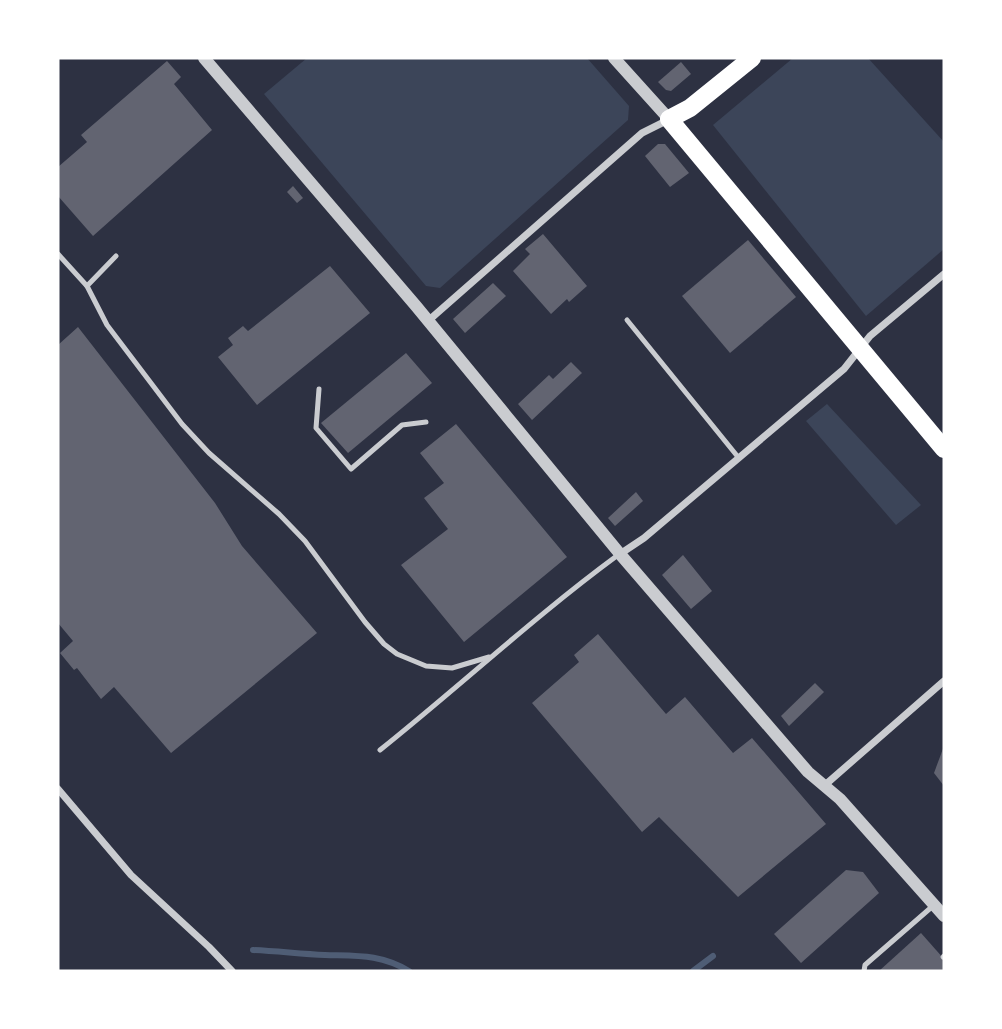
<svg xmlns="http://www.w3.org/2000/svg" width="1002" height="1029" font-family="'Exo 2',sans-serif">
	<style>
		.green { fill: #3c4559 }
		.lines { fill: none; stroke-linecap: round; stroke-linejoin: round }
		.stream { stroke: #4f5d75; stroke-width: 6 }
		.building { fill: #626471 }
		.service { stroke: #caccd0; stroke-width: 5 }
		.minor { stroke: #caccd0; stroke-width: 7 }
		.tertiary { stroke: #caccd0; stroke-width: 12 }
		.primary { stroke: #fff; stroke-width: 18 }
	</style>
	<rect width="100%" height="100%" fill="#2d3142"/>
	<!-- green -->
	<g class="green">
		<path d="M307,58H587L629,106L628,120L440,288L426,286L264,94Z"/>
		<path d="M793,58H868L944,142V249L866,316L713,125Z"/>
		<path d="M827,404L921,505L896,525L806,421Z"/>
	</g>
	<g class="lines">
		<!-- stream -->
		<g class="stream">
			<path d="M253,950C277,951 301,954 325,955C358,956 380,954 409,971"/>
			<path d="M693,971L713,956"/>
		</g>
	</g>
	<!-- building -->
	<g class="building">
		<path d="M167,61L181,77L174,84L212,130L93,236L58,196V167L87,142L81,135Z"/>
		<path d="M681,62L691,74L671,91L666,90L658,82Z"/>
		<path d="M658,144H665L689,173L670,187L645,156Z"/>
		<path d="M293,186L303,198L297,203L287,192Z"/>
		<path d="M543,234L587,286L569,302L567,299L551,314L513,271L530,254L525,249Z"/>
		<path d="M748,240L796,297L730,353L682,296Z"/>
		<path d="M330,266L370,313L257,405L218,357L233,345L228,338L243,326L248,331Z"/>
		<path d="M493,283L506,296L465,333L453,319Z"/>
		<path d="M78,327L215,503L242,546L317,633L171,753L114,687L101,699L77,668L74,670L60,653L73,641L58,623V345Z"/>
		<path d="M406,353L432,383L348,453L321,423Z"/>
		<path d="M571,362L582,373L532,420L518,404L549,375L553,379Z"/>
		<path d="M456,424L567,557L464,642L401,565L448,529L424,498L444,483L420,453Z"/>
		<path d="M636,492L643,501L615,526L608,518Z"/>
		<path d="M683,555L712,591L691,609L662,575Z"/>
		<path d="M598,634L666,714L685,697L733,753L752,738L826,824L738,897L659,817L642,832L532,703L579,662L574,655Z"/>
		<path d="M815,683L824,692L789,726L781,716Z"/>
		<path d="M944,746V786L934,773Z"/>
		<path d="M846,870L863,872L879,893L801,963L774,934Z"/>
		<path d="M921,933L944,959V971H879Z"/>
	</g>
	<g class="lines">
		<!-- service -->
		<g class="service">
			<path d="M58,254L87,286L107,325L182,424L209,453L279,514L305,541L365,622L384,644L397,654L426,666L452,668L489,657"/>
			<path d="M87,286L116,256"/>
			<path d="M627,320L738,457"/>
			<path d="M319,389L316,428L351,469L402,425L426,422"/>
			<path d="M380,750C460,686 535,616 618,555"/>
			<path d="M943,957L944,956"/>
			<path d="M864,971L865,965L934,905"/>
		</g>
		<!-- minor -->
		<g class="minor">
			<path d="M428,321L642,133L668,120"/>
			<path d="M620,554L644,538L844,369L870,336L944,274"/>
			<path d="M825,785L944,681"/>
			<path d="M58,789L131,875L209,947L232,971"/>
		</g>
		<!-- tertiary -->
		<g class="tertiary">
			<path d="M204,58L416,306L620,554L808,772L840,799L944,916"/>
			<path d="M614,58L669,119"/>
		</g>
		<!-- primary -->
		<path class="primary" d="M752,58L690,108L669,119L944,449"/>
	</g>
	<!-- border -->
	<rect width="1002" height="1029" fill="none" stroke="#ffffff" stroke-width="119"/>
</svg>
